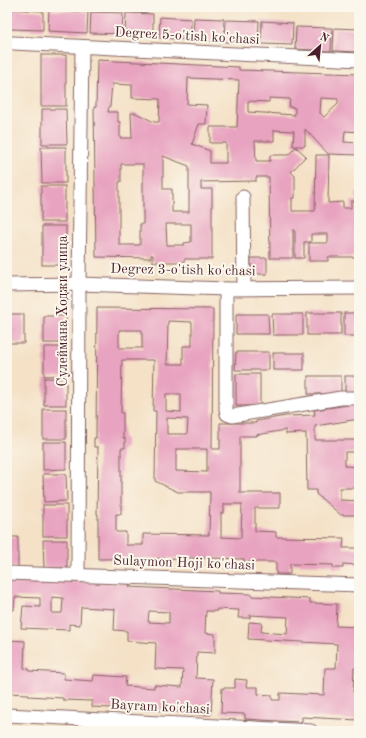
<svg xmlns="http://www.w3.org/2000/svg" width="366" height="738" font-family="'Old Standard TT',serif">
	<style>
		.building { fill: #e8a3c0; fill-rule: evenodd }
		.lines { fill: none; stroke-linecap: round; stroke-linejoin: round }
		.street-casing { stroke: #866361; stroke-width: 15 }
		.street { stroke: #fff; stroke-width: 13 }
		.labels { text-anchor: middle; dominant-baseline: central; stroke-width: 4; stroke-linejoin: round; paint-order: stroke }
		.street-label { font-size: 14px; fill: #4a1f2b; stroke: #fbf7ec }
	</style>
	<rect width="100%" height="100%" fill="#fbf7ec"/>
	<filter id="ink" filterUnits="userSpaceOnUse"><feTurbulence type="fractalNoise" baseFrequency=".025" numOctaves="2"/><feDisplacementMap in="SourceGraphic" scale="8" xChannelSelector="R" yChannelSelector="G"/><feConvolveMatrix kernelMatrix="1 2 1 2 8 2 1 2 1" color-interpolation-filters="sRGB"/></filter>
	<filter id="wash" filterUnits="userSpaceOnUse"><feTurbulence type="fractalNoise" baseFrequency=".012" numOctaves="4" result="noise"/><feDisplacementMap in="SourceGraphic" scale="16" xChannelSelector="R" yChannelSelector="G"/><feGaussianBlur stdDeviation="0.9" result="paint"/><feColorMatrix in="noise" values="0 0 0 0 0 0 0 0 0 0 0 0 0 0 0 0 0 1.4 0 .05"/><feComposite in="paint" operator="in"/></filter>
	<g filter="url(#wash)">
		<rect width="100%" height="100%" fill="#f4e1c6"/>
		<g id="blocks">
			<!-- building -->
			<g class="building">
				<path d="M10,9L43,11V30L9,29Z"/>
				<path d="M49,10L88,12L87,33L48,31Z"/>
				<path d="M91,12L123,13L122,34L90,33Z"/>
				<path d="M126,13L153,14V36L125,34Z"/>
				<path d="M160,17L191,19V40L159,38Z"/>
				<path d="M194,18L224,19L223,42L193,40Z"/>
				<path d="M226,20L259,21L258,44L225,42Z"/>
				<path d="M262,21L293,23L292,45L261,44Z"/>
				<path d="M296,27L332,28L331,51L295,49Z"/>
				<path d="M334,28L359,29L358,52L333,51Z"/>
				<rect x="41" y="55" width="25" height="51"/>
				<path d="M97,60L239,67V70L359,74V132L345,131L344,142L359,143V155L328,154L305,129V146H293L294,131L274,130V141H255L256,161H270V155H288L296,147L306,156L291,172L295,176V198H292V211H315L316,155H329L328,203L343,202V208H351V201H356V192H359V257H328V261H309V243H328V234H311V242H304V258H295V230H293V258H270L269,177H256V181L201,182V189H212V259H184V262H153V255H151V258L96,257L94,107H96ZM188,78L239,80L237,127H210V143H226V163H210V151L192,144L199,124H206L207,105L187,104ZM112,84L132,85V98L160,99L159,122H154L136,113H131L132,138H120V122H118V112H108L109,107H110ZM269,98L290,99L289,107L295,108V115L248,112V101L269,102ZM321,98L338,99V104L324,117L320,113ZM163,156L189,166V212H172V189H163ZM121,164H143V224H140V245H119V182H121ZM166,224H191V242L184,243V245H167Z"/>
				<path d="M42,109H66L67,144H42Z"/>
				<path d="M41,147H66V183H42Z"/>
				<rect x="41" y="186" width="24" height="36"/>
				<rect x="42" y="226" width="24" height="39"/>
				<rect x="251" y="258" width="16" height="16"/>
				<path d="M97,308L213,309L212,449H220V423H256V421L286,416L315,415L314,410L348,405V404L359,402V419L315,426V440H359V452H345V466L359,467V488H340V500L359,501V515H341L316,494V490H307L306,433L286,434V430L256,435L257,436H240V493H280V508H255V531L276,532V537L344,538L343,548H359V565L343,564V568H333V565L290,564V574H276V562H244V559L209,558L98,559V514H97L98,447H94V438H96ZM168,321L192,322V346H183V364H167ZM119,330H142V348H119ZM122,360H154L153,411H156L155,481L178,492H210L209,535L143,534V545H126V532H116V514H121V448H125V438H123V413H121ZM166,394H181V412L166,411ZM167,418L188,419L187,434H167ZM176,449H207V472L176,471ZM224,504H242L241,538L221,537V513H224Z"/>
				<rect x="307" y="313" width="34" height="22"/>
				<rect x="344" y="313" width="15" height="23"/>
				<rect x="7" y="314" width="17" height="29"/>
				<path d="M236,314H268L269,334H236Z"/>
				<path d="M272,314H303V335H273Z"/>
				<rect x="44" y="316" width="22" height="27"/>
				<path d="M44,347H67V375L44,376Z"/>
				<path d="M236,352H269V370H235Z"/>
				<rect x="273" y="353" width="31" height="17"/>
				<rect x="236" y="374" width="24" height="32"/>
				<rect x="308" y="376" width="33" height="18"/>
				<rect x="345" y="376" width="14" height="19"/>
				<rect x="44" y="378" width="22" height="27"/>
				<rect x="43" y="409" width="23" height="30"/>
				<path d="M43,442H66V469L43,470Z"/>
				<path d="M43,474H66L67,501L44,502Z"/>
				<rect x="43" y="505" width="24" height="31"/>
				<rect x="7" y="537" width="11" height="30"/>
				<path d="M43,540H67V568H44Z"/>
				<path d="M7,575L71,581L130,584L129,587L218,591V593L251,594V596L310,599V603L337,604L336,626L357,627L358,615H359V668H354L353,692H359V720L302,717V722L279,721L245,719V714L221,713L222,688H235V679L247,680L246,687H258V694L272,695V700H280V693L324,695L325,668H336L337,644L248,639L249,622L262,623L261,632L287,634L288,617L250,615V618H238L239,610L217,609V611H206L205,633L215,634V653L197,652L196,678L213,679L211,715L181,714V712L92,707V701L63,700V698L28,696V694L7,693L9,640L25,641L24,668L29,669V671L64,673V679L93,681L94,675L126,677L125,686L154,688V685L182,687L183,670L155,669L156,643L127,641V631L114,630L115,609L81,607L80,625L69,624V630L21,628L23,606L40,607V598L15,597L14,610H7ZM52,597L63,598L62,613H52ZM149,611L169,612V623L148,622Z"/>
			</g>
		</g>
	</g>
	<g filter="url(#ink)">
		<use href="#blocks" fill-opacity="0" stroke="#866361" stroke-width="1"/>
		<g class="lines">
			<!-- street casing -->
			<g class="street-casing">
				<g id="street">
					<path d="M13,43L359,60"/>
					<path d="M243,197L244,288"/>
					<path d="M7,285L79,284L226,289L359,288"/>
					<path d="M226,289V409L227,414L232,416L341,398H359"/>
					<path d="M7,573L359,585"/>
					<path d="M78,575L79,284L82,47"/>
					<path d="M7,715L311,731"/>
				</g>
			</g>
			<!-- street -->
			<use href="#street" class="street"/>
		</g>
	</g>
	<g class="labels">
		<!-- street labels -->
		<g class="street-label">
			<text transform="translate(187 36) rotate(3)">Degrez 5-o'tish ko'chasi</text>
			<text transform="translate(183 270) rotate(1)">Degrez 3-o'tish ko'chasi</text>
			<text transform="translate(63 311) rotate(-90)">Сулеймана Ходжи улица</text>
			<text transform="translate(184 563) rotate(2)">Sulaymon Hoji ko'chasi</text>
			<text transform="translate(160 707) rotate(3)">Bayram ko'chasi</text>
		</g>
	</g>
	<!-- margin -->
	<rect width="366" height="738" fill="none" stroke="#fbf7ec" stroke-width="24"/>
	<!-- north arrow -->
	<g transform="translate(320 46) rotate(27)" stroke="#fbf7ec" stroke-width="3" paint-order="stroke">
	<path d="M0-3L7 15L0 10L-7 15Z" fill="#4a1f2b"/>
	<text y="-6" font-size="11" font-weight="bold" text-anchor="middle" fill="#4a1f2b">N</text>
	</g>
</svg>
